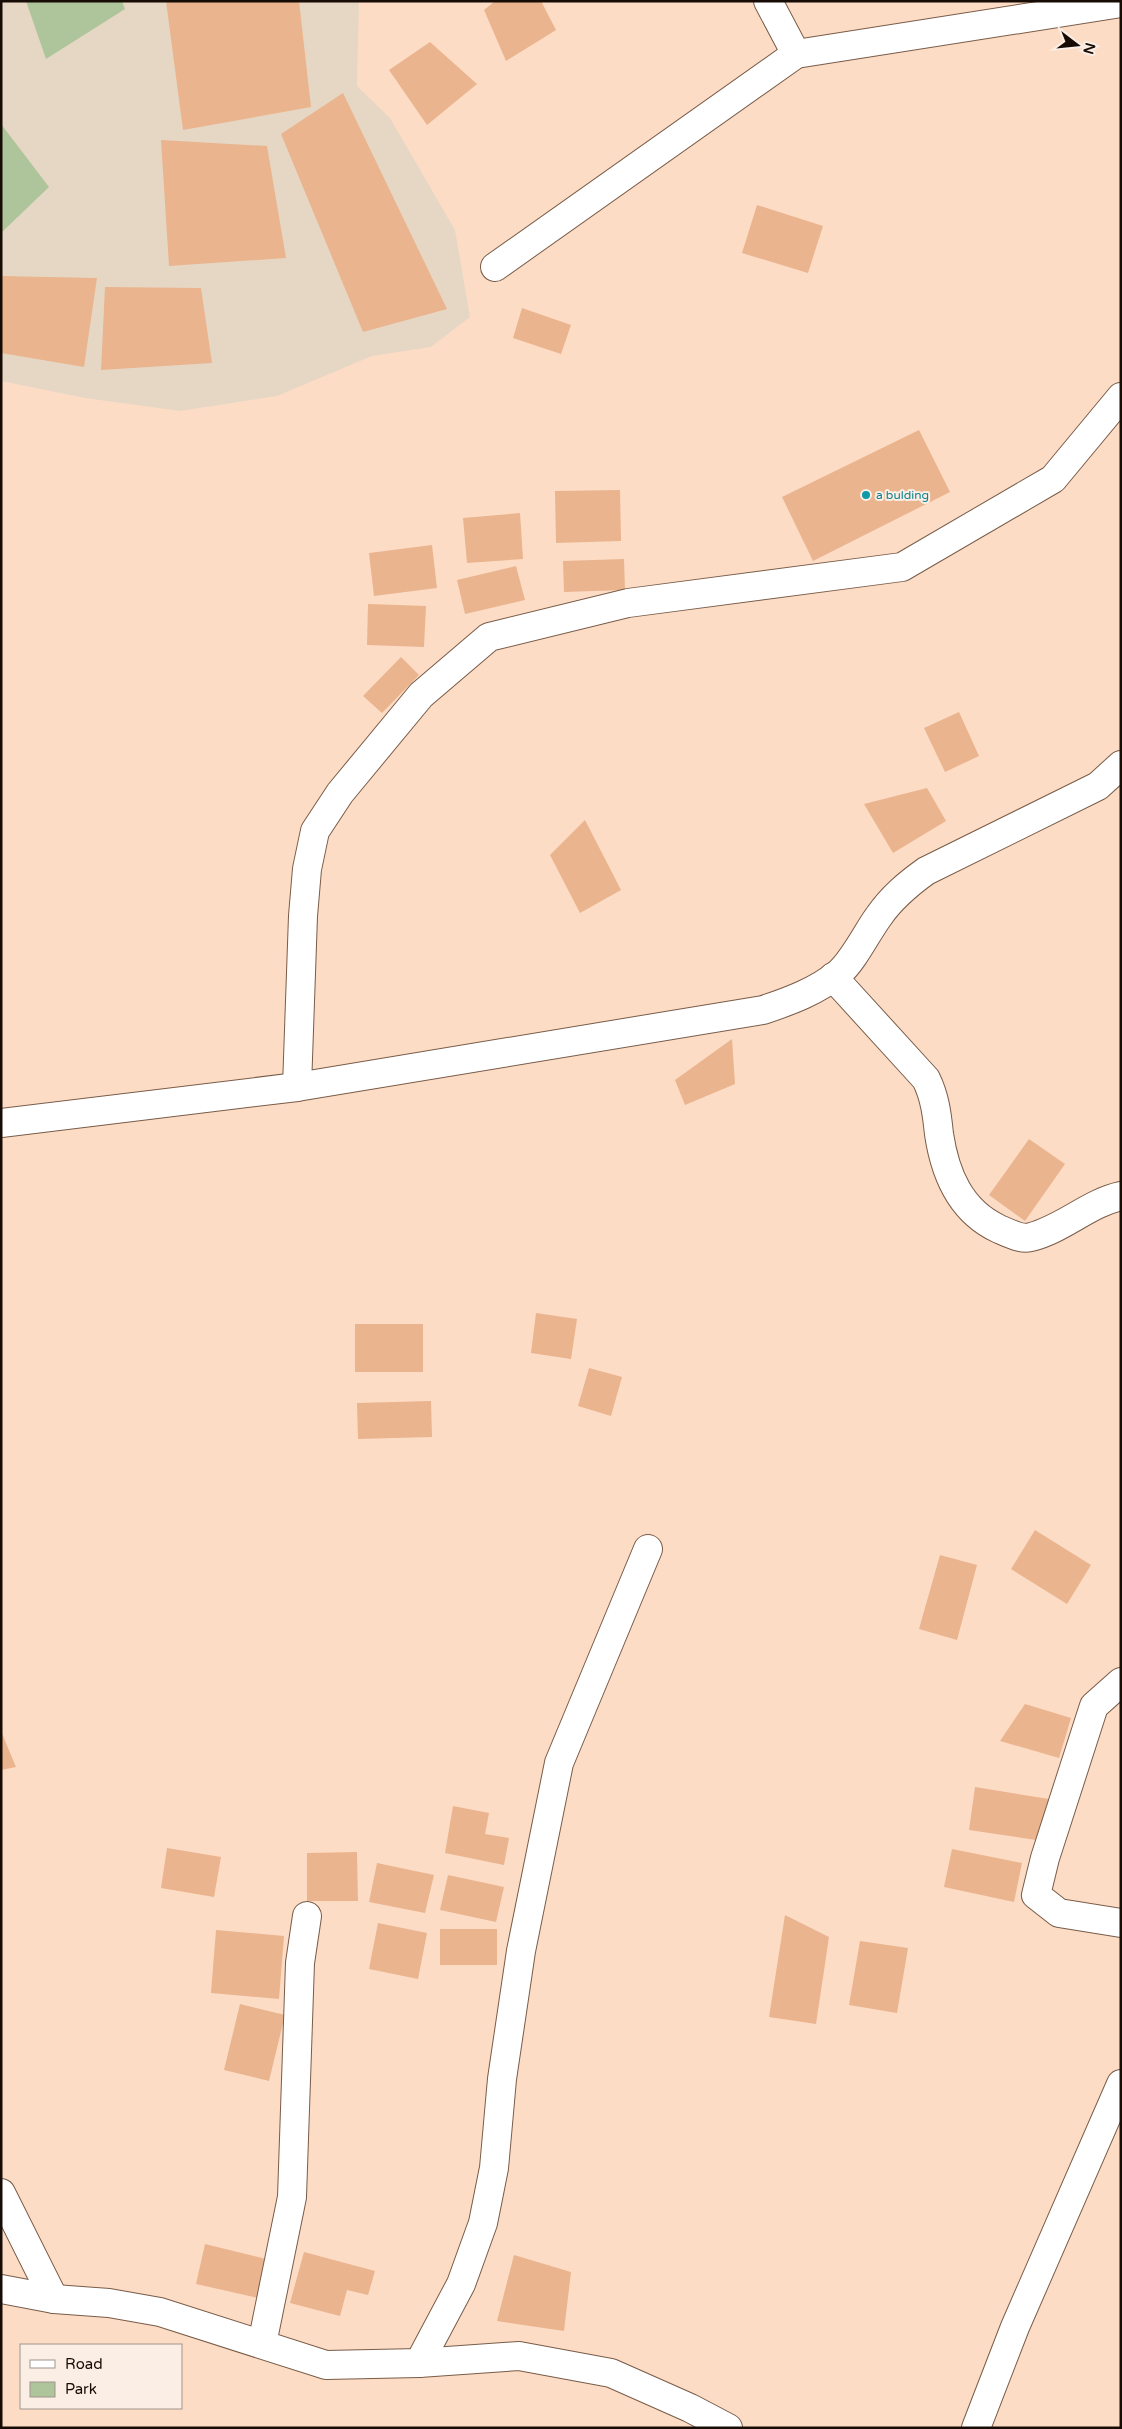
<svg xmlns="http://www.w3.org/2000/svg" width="1122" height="2429" font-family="'Varela Round',sans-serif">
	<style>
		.education { fill: #e6d7c5 }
		.green { fill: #aec59b }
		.building { fill: #eab48e }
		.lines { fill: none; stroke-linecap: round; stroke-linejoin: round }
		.street-casing { stroke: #785c48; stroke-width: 30 }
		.street { stroke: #fff; stroke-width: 28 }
		.culture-dot { fill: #0f9aa8; stroke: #fbeee5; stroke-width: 2 }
		.labels { text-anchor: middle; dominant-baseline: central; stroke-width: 4; stroke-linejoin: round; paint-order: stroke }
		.culture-label { font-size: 12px; fill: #0d838f; stroke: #fbeee5; text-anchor: start }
	</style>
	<rect width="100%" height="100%" fill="#fddcc6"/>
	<!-- education -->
	<path class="education" d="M1,1H359L357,86L390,118L455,230L470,317L431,347L372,356L277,396L180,411L85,398L1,381Z"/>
	<!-- green -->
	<g class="green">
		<path d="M26,1H122L125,9L46,59Z"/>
		<path d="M1,124L49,187L1,233Z"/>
	</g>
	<!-- building -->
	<g class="building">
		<path d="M166,1H299L311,107L183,130Z"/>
		<path d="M495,1H541L556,30L506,61L484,10Z"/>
		<path d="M430,42L477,84L427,125L389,70Z"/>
		<path d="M343,93L447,309L363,332L281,134Z"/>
		<path d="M161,140L267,146L286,258L169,266Z"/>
		<path d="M757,205L823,226L808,273L742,253Z"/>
		<path d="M1,276L97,278L84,367L1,353Z"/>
		<path d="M105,287L201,288L212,363L101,370Z"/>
		<path d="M522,308L571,325L561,354L513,338Z"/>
		<path d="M919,430L950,492L813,561L782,497Z"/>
		<path d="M620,490L621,541L556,543L555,491Z"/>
		<path d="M520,513L523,559L467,563L463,518Z"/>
		<path d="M432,545L437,588L374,596L369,553Z"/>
		<path d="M624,559L625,590L564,592L563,561Z"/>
		<path d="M516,566L525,600L465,614L457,580Z"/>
		<path d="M368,604L426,606L424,647L367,645Z"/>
		<path d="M401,657L419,675L382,713L363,696Z"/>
		<path d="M959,712L979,756L945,772L924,728Z"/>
		<path d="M927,788L946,821L893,853L864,804Z"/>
		<path d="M585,820L621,890L580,913L550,855Z"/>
		<path d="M732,1039L735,1084L685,1105L675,1080Z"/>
		<path d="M1029,1139L1065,1164L1025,1221L989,1195Z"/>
		<path d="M536,1313L577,1319L571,1359L531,1353Z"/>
		<rect x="355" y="1324" width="68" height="48"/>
		<path d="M589,1368L622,1377L611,1416L578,1406Z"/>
		<path d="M431,1401L432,1437L358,1439L357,1403Z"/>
		<path d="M1035,1530L1091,1565L1067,1604L1011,1569Z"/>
		<path d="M940,1555L977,1565L957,1640L919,1629Z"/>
		<path d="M1025,1704L1071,1718L1059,1758L1000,1741Z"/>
		<path d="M1,1731L16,1767L1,1770Z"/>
		<path d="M975,1787L1049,1799L1043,1841L969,1830Z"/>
		<path d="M453,1806L489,1813L485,1834L509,1838L504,1865L445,1853Z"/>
		<path d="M167,1848L221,1857L214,1897L161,1888Z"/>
		<path d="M952,1849L1022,1863L1014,1902L944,1887Z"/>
		<path d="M357,1852L358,1901H307V1853Z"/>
		<path d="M377,1863L434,1875L425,1913L369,1902Z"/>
		<path d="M448,1875L504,1887L496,1922L440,1910Z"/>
		<path d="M785,1915L829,1937L816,2024L769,2017Z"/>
		<path d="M378,1923L427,1933L418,1979L369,1969Z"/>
		<rect x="440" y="1929" width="57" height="36"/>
		<path d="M216,1930L284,1936L279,1999L211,1993Z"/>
		<path d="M860,1941L908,1948L897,2013L849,2005Z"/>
		<path d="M240,2004L285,2015L269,2081L224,2070Z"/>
		<path d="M205,2244L266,2259L258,2298L196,2284Z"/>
		<path d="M304,2252L375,2271L368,2295L347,2290L340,2316L290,2303Z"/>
		<path d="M514,2255L571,2272L564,2331L497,2321Z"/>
	</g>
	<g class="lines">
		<!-- street casing -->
		<g class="street-casing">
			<g id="street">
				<path d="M796,54L1121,3"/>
				<path d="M495,267L796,54L768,1"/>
				<path d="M833,977L926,1079C935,1097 937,1115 939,1134C945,1174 960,1211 999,1229C1008,1233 1022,1240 1031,1237C1063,1229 1089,1203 1121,1196"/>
				<path d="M297,1087L303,916L307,869L315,831L340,793L421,695L489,637L628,603L902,567L1053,479L1121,397"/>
				<path d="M1,1123L297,1087L763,1010C790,1001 817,991 839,973C854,960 867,932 879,916C892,897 908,884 926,871L1098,786L1121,765"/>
				<path d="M1121,1682L1094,1706L1045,1858L1036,1895L1059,1913L1121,1923"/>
				<path d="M1,2193L54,2299"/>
				<path d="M1,2289L54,2299L109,2303L160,2312L326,2365L419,2363L519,2356L611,2373L690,2408L728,2428"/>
				<path d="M262,2344L292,2197L300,1963L307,1916"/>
				<path d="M419,2363L461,2284L483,2223L494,2168L502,2079L521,1951L559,1763L648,1549"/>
				<path d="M976,2428L1015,2327L1121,2084"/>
			</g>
		</g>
		<!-- street -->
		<use href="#street" class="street"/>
	</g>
	<!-- markers -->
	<circle class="culture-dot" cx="866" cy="495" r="5"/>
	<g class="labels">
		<!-- culture labels -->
		<g class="culture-label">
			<text x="876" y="495">a bulding</text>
		</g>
	</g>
	<!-- border -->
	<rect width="1122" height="2429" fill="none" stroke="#170c05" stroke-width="5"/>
	<!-- legend -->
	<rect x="20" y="2344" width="162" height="65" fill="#fbeee5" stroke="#a0948b"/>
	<rect x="30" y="2360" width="25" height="8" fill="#ffffff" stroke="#a0948b"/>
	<text x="65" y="2369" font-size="15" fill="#170c05">Road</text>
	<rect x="30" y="2382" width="25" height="15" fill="#aec59b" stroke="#a0948b"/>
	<text x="65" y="2394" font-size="15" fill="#170c05">Park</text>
	<!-- north arrow -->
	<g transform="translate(1077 45) rotate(106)" stroke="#fbeee5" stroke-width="4" paint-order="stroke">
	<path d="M0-4L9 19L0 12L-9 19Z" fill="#170c05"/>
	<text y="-8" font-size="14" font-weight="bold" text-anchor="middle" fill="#170c05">N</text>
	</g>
</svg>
